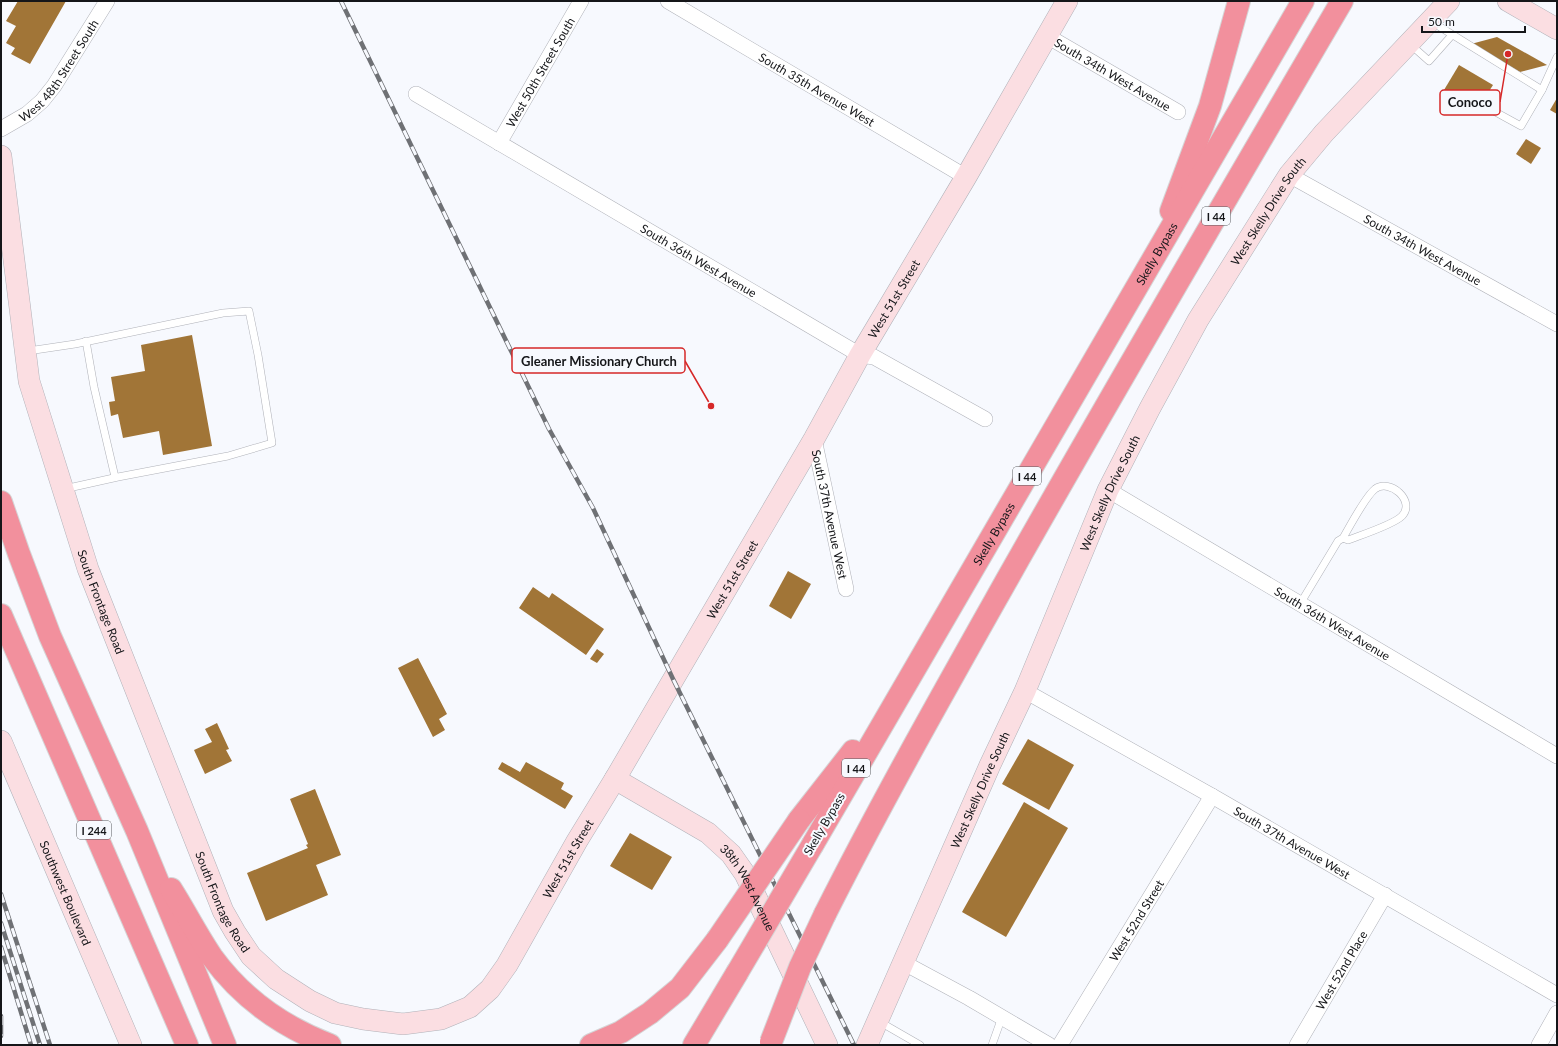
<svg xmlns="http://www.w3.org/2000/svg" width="1558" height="1046" font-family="Lato,sans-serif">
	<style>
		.building { fill: #a17537 }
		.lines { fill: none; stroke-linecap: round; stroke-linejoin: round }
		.lane-casing { stroke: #b0b2b9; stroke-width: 8 }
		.street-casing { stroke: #b0b2b9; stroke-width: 16 }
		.secondary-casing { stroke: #b0b2b9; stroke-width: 22 }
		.highway-casing { stroke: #d5d5d6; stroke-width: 24 }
		.lane { stroke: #fff; stroke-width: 7 }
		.street { stroke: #fff; stroke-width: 15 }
		.secondary { stroke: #fbdee2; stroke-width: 21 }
		.highway { stroke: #f2909d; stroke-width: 22 }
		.rail-casing { stroke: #6f7175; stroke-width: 4.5 }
		.rail { stroke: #f7f9fe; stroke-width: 3; stroke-dasharray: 9; stroke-linecap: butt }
		.highway-bridge-casing { stroke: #d5d5d6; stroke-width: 24; stroke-linecap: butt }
		.highway-bridge { stroke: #f2909d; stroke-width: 22 }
		.labels { text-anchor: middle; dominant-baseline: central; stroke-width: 4; stroke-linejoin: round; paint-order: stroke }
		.shield { fill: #f7f9fe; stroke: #595a5e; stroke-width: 1 }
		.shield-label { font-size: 11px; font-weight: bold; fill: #151619 }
		.street-label { font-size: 12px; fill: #151619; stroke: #f7f9fe }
		.leader { fill: none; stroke: #d62828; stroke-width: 1.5 }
		.callout-dot { fill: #d62828; stroke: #f7f9fe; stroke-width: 1.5 }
		.callout { fill: #f7f9fe; stroke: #d62828; stroke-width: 1.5 }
		.callout-label { font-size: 13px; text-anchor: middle; font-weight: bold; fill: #151619 }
	</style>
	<rect width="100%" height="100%" fill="#f7f9fe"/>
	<!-- building -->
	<g class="building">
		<path d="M18,1H66L30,64L11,54L15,48L6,43L16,26L6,21Z"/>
		<path d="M1497,37L1547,65L1520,72L1471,44Z"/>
		<path d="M1459,65L1493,85L1477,110L1444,90Z"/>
		<path d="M1557,98V114L1550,110Z"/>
		<path d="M1526,139L1541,148L1531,164L1516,154Z"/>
		<path d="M192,335L212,446L163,455L159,431L123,438L118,414L111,416L109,402L115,401L111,377L145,371L141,345Z"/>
		<path d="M788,571L811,584L791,619L769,606Z"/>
		<path d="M533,587L549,598L552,593L604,629L586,655L519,608Z"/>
		<path d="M597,649L604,654L597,663L590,659Z"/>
		<path d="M418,658L447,714L439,719L445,730L433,737L398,668Z"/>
		<path d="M217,723L229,749L226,750L232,761L205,774L194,750L212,742L205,729Z"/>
		<path d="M1028,739L1074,765L1049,810L1002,784Z"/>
		<path d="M502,762L520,772L526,762L564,783L561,789L573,796L565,809L498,769Z"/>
		<path d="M315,789L341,855L316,865L328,895L266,921L247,873L308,848L306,845L308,844L290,799Z"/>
		<path d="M1024,802L1068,828L1006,937L962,912Z"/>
		<path d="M630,833L672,857L652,890L610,866Z"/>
	</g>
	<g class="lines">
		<!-- lane casing -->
		<g class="lane-casing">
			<g id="lane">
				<path d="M1432,22L1542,90"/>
				<path d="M1411,45L1429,61L1452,35"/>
				<path d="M1490,109L1521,126L1542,90L1557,57"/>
				<path d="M86,341L94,387L115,477"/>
				<path d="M28,351L75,344L223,313L249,311L258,355L272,443L228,456L118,477L64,489"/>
				<path d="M1300,604L1338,541L1343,538C1350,526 1365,497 1375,489C1390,478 1416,501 1402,516C1393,525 1361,535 1348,540L1343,538"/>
				<path d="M880,1022L920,1045"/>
				<path d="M992,1045L1002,1017"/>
			</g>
		</g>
		<!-- street casing -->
		<g class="street-casing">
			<g id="street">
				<path id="s1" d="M668,1L966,177"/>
				<path id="s2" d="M1047,36L1178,112"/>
				<path id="s3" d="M416,94L860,355L874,357L985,419"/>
				<path id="s4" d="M1,129L27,114L42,101L54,86L107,1"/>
				<path id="s5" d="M499,143L581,1"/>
				<path id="s6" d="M1289,175L1557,324"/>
				<path id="s7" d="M814,439L846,589"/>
				<path id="s8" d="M1108,490L1557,756"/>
				<path id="s9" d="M1025,691L1212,796L1557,995"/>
				<path d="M904,963L969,998L1049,1045"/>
				<path id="s10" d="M1060,1045L1212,796"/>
				<path id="s11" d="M1297,1045L1385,895"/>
				<path d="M1539,1045L1557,1013"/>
			</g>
		</g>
		<!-- secondary casing -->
		<g class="secondary-casing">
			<g id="secondary">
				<path d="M1508,1L1557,29"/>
				<path id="s12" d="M1,156L29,381L88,569L223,911L235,932L251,956L276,979L310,1001L335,1013L363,1019L403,1024L441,1019L470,1007L490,989L507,965L577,841L615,779L814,439L860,355L966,177L1067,1"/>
				<path id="s13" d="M1,741L131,1045"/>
				<path id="s14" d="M615,779L708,833L731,854L745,874L827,1045"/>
				<path id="s15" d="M867,1045L990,765L1025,691L1108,490L1150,408L1198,320L1289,175L1324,133L1449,1"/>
			</g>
		</g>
		<!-- highway casing -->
		<g class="highway-casing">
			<g id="highway">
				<path d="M1171,211L1210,106L1239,1"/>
				<path d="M1,502L19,554L50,636L137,831L225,1045"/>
				<path d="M1,615L187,1045"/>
				<path d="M799,820L853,751"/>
				<path id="s16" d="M813,844L1303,1"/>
				<path d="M171,889C185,911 197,935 212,957C242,998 283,1027 330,1045"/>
				<path d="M825,914C883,799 946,688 1009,576C1118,383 1230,192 1342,1"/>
				<path d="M591,1045L621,1032L650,1013L680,988L717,940"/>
				<path d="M694,1045L737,973"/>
			</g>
		</g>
		<!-- lane -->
		<use href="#lane" class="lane"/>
		<!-- street -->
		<use href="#street" class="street"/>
		<!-- secondary -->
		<use href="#secondary" class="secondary"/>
		<!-- highway -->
		<use href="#highway" class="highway"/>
		<!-- rail casing -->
		<g class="rail-casing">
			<g id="rail">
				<path d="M341,1L549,429L593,508L673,679L854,1045"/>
				<path d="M1,894L50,1045"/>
				<path d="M1,923L40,1045"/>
				<path d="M1,947L31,1045"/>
				<path d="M1,1016V1036"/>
			</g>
		</g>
		<!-- rail -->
		<use href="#rail" class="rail"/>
		<!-- highway-bridge casing -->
		<g class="highway-bridge-casing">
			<g id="highway-bridge">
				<path d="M717,940L799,820"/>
				<path d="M737,973L813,844"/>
				<path d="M771,1042L800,967L825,914"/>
			</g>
		</g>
		<!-- highway-bridge -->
		<use href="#highway-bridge" class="highway-bridge"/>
	</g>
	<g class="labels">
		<!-- shield labels -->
		<g class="shield">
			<rect x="1202" y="207" width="28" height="18" rx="3"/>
			<rect x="1013" y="467" width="28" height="18" rx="3"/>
			<rect x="842" y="759" width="28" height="18" rx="3"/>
			<rect x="77" y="821" width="34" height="18" rx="3"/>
		</g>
		<g class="shield-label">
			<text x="1216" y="216">I 44</text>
			<text x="1027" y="476">I 44</text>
			<text x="856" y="768">I 44</text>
			<text x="94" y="830">I 244</text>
		</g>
		<!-- street labels -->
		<g class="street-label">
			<text stroke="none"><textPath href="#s4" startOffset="84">West 48th Street South</textPath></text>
			<text stroke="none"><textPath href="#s5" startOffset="82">West 50th Street South</textPath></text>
			<text stroke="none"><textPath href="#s2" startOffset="76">South 34th West Avenue</textPath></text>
			<text stroke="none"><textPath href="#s1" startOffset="173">South 35th Avenue West</textPath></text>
			<text stroke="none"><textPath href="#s15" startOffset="927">West Skelly Drive South</textPath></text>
			<text stroke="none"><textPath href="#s6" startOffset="153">South 34th West Avenue</textPath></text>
			<text stroke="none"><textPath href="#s16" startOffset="683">Skelly Bypass</textPath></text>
			<text stroke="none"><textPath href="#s3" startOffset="328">South 36th West Avenue</textPath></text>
			<text stroke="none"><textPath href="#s12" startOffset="1912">West 51st Street</textPath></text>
			<text stroke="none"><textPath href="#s15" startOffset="603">West Skelly Drive South</textPath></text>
			<text stroke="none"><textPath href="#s7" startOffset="77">South 37th Avenue West</textPath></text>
			<text stroke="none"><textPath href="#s16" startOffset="359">Skelly Bypass</textPath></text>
			<text stroke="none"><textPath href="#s12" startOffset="1588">West 51st Street</textPath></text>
			<text stroke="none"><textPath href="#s12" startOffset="459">South Frontage Road</textPath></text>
			<text stroke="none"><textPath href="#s8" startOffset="261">South 36th West Avenue</textPath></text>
			<text stroke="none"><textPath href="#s15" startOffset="279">West Skelly Drive South</textPath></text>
			<text transform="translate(824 824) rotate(-60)">Skelly Bypass</text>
			<text stroke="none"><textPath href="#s9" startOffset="307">South 37th Avenue West</textPath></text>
			<text stroke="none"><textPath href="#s12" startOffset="1264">West 51st Street</textPath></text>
			<text stroke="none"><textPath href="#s14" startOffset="176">38th West Avenue</textPath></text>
			<text stroke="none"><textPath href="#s13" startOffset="165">Southwest Boulevard</textPath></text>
			<text stroke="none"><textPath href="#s12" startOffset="783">South Frontage Road</textPath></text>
			<text stroke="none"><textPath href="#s10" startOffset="146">West 52nd Street</textPath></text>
			<text stroke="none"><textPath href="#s11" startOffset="87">West 52nd Place</textPath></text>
		</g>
	</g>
	<!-- callouts -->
	<path class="leader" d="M1508 54L1500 102M711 406L685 361"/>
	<g class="callout-dot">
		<circle cx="1508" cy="54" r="4"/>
		<circle cx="711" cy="406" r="4"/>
	</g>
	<g class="callout">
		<rect x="1440" y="90" width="60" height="25" rx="4"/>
		<rect x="512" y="348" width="173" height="25" rx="4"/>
	</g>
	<g class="callout-label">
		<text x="1470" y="107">Conoco</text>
		<text x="599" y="366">Gleaner Missionary Church</text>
	</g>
	<!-- border -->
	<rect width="1558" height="1046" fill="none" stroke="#151619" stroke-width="4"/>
	<!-- scale -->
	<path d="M1422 26v6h103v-6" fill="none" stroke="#151619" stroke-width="2"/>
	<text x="1428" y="26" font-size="12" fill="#151619" stroke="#f7f9fe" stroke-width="3" paint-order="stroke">50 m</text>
</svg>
